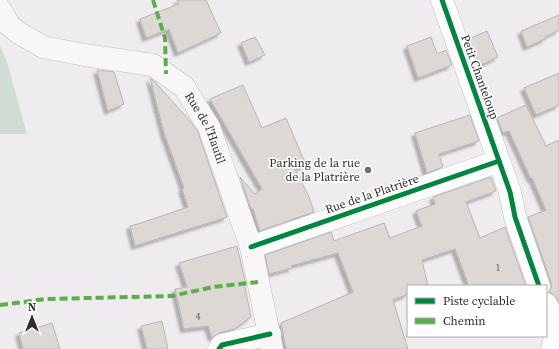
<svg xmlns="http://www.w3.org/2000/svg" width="559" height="349" font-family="'Source Serif 4',serif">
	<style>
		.green { fill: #d0ddd2 }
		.building { fill: #ddd8d4; stroke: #b7b6b6; filter: url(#shadow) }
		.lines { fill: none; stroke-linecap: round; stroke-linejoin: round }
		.street-casing { stroke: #c0bec0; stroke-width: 23 }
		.secondary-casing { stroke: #c0bec0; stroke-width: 23 }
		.street { stroke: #fdfcfd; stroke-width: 22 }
		.secondary { stroke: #f8f6f7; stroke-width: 22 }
		.quiet { stroke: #56b246; stroke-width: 4; stroke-dasharray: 8 4; stroke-linecap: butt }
		.cycleway-casing { stroke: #fff; stroke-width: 8 }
		.cycleway { stroke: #00873e; stroke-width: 5 }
		.poi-dot { fill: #727073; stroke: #fff; stroke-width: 1.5 }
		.labels { text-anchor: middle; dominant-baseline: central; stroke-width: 3; stroke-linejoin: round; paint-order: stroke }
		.number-label { font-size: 10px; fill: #5a5858 }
		.street-label { font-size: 12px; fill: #2f2d2f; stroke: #fff }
		.poi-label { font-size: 12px; fill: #2f2d2f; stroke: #fff; text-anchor: end }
	</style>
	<defs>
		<filter id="shadow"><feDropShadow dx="-3.5" dy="3.5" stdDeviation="1" flood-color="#0004"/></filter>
	</defs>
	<rect width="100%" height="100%" fill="#efecf0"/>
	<!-- green -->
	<path class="green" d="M0,46L7,62L27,134H0Z"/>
	<!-- building -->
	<g class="building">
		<path d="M177,0H206L221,33L178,53L169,29L146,38L140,19L179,4Z"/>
		<path d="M559,15V30L545,37V39L527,47L521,31Z"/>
		<path d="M487,31L498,57L479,66L469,39Z"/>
		<path d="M255,37L265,55L249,62L241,43Z"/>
		<path d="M431,37L437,54L446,50L452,65L418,78L407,46Z"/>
		<path d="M97,70L114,72L124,104L108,111Z"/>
		<path d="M559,73V105L536,115L524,88Z"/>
		<path d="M150,78L156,83L191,122L198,132L227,217L135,246L130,226L141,223L188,207L182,189L184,188L164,133Z"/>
		<path d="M243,85L262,128L286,118L306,165L295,169L309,197L314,212L260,231L253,209H251L240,177L255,194L262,189L210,99Z"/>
		<path d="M526,105L546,146L559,140V302L553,294L549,292L551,288V282L528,217L546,210L532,178L531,179L509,131L503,133L497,118Z"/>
		<path d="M470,115L479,141L439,154L443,167L427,173L415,133Z"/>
		<path d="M491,177L496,191L466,202L480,238L505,227L526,286H469L455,249L422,260L428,286H408V294L393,300L408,349H286L281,323L353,292L338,253L291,266L292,268L269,274L265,255L331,232L334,241L384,223L390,238L422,226L416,211L435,204L433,197Z"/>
		<path d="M237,246L245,281L244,282L251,317L234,329L219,333L212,338L208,326L184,329L175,289L187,287L179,263Z"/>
		<path d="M162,321L168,349H147L141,326Z"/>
		<path d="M52,323L60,349H23L19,333Z"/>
	</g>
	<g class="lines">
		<!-- street casing -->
		<g class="street-casing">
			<g id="street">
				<path d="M442,0L510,192L515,217L539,286"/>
				<path d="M251,247L499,161"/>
				<path d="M546,304L558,328"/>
				<path d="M219,349L222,345L270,334"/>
				<path d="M552,349L559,327"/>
			</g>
		</g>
		<!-- secondary casing -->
		<g class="secondary-casing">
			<g id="secondary">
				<path id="s1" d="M0,9L9,25L19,33L43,47L85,55L153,65L184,87L209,127L251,247L272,349"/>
			</g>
		</g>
		<!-- street -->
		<use href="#street" class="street"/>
		<!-- secondary -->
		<use href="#secondary" class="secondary"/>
		<!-- quiet -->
		<g class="quiet">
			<path d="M153,0L165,38L166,74"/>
			<path d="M0,305L46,299L172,296L213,287L258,282"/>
		</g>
		<!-- cycleway casing -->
		<g class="cycleway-casing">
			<g id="cycleway">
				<path d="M442,0L510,192L515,217L539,286"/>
				<path d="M251,247L499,161"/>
				<path d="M219,349L222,345L270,334"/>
			</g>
		</g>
		<!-- cycleway -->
		<use href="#cycleway" class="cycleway"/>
	</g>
	<!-- markers -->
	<circle class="poi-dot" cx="368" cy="170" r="4"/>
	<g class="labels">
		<!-- number labels -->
		<g class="number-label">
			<text x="498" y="267">1</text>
			<text x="198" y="316">4</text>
		</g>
		<!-- street labels -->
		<g class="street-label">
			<text transform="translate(480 77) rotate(70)">Petit Chanteloup</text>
			<text stroke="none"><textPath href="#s1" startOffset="255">Rue de l'Hautil</textPath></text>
			<text transform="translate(372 194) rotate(-19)">Rue de la Platrière</text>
		</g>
		<!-- poi labels -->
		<g class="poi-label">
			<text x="360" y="163">Parking de la rue<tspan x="360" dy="14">de la Platrière</tspan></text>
		</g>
	</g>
	<!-- legend -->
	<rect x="407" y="285" width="140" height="52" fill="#ffffff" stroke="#acabac"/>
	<rect x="415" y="298" width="20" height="6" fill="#00873e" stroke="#acabac"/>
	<text x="443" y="305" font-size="12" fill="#2f2d2f">Piste cyclable</text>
	<rect x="415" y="318" width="20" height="6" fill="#56b246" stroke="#acabac"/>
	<text x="443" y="325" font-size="12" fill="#2f2d2f">Chemin</text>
	<!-- north arrow -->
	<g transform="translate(32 317)" stroke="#ffffff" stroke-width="3" paint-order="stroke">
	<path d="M0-3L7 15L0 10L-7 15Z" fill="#2f2d2f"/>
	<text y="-6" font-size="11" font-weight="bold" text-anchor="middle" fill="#2f2d2f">N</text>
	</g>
</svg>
